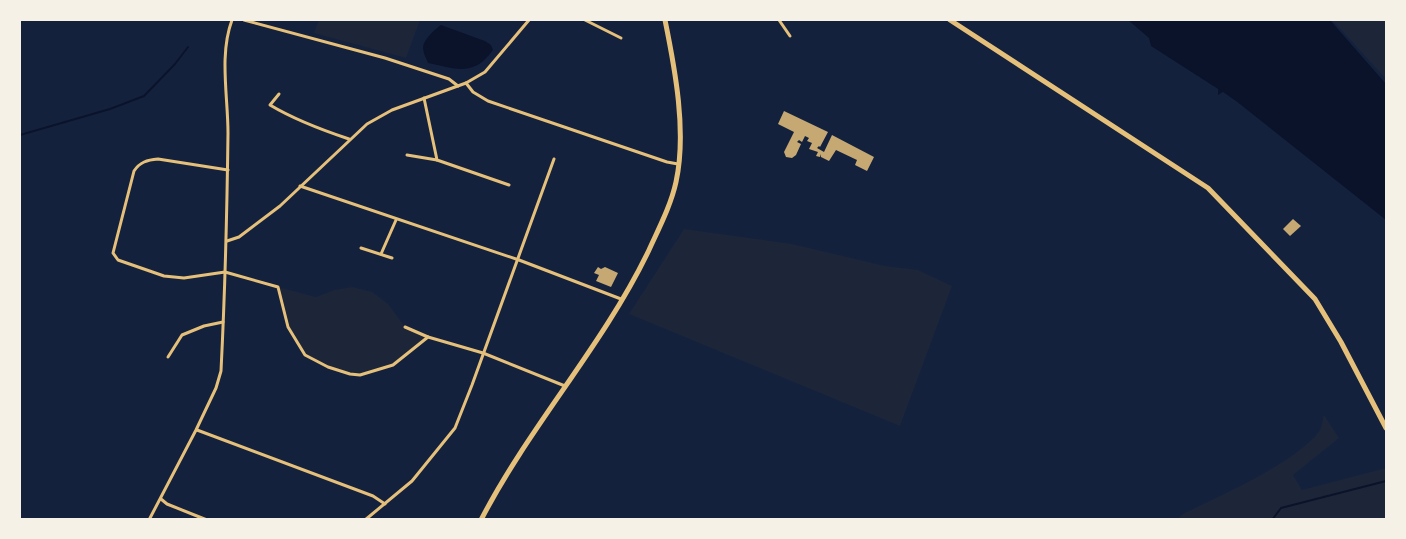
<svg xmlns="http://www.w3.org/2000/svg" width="1406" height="539" font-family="'Noto Sans',sans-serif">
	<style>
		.green { fill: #1d2539 }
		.water { fill: #0b132b }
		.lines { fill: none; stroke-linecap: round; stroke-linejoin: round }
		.stream { stroke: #0b132b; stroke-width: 2 }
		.building { fill: #c6a872 }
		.minor { stroke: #e5c07b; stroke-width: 3 }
		.primary { stroke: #e5c07b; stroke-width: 5 }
	</style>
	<rect width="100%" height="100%" fill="#14213d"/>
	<!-- green -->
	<g class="green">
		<path d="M319,20H420L406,58L314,33Z"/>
		<path d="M1331,20H1386V79L1336,24Z"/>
		<path d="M684,229L792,244L885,266L918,270L952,286L900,426L629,314Z"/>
		<path d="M278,287L316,297L334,290L352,287L372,292L388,304L405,327L428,337L393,365L360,375L328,367L304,355L288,327Z"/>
		<path d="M1324,415L1339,438L1293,475L1302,490L1386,468V519H1177L1183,514C1221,495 1291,465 1318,433C1322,428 1322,421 1324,415Z"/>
	</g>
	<!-- water -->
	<g class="water">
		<path d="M1128,20H1330L1386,84V220L1236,101L1223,92L1218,95V89L1151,46L1149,38Z"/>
		<path d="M441,25L485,41L491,45L493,50C474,77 456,69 428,63C426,58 423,53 423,48C423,40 435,29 441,25Z"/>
	</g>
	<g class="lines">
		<!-- stream -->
		<g class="stream">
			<path d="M1385,20H1386"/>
			<path d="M20,135L110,109L144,96L175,64L188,47"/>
			<path d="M1272,520L1281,508L1386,481"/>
		</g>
	</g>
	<!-- building -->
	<g class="building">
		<path d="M784,111L828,132L820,147L819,146L817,148L824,152L832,135L874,157L867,171L855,165L857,160L836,150L829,161L821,157V154L820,157L816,156L818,152L809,149L812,143L807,141L809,138L805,136L802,142L799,140L797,142L801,144L796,155L792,158L786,157L784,152L794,132L778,124Z"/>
		<path d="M1293,219L1301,226L1290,236L1283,229Z"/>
		<path d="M598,267L601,269L605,267L618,273L611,287L596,281L599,275L594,273Z"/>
	</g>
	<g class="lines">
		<!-- minor -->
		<g class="minor">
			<path d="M244,20L385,58L449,79L458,86"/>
			<path d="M585,20L621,38"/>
			<path d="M779,20L790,36"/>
			<path d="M466,83L473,92L488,101L667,162L678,164"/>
			<path d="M279,94L270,105C295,120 322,130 349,139"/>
			<path d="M424,98L437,160L509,185"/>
			<path d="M407,155L437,160"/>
			<path d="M228,170L158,159C147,160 140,162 134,171L113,253L118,260L164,276L184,278L225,272L278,287L288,327L305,355L328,367L350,374L360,375L393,365L428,337L483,353L565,386"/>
			<path d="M300,186L519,260L621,299"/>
			<path d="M227,241L239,237L280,206L367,124L392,110L466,83L485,72L529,20"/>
			<path d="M361,248L392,258"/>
			<path d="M381,254L396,220"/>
			<path d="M405,327L428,337"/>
			<path d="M168,357L182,335L204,326L223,322"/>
			<path d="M197,430L373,496L385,504"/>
			<path d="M161,499L167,504L207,520"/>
			<path d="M149,520L196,430L216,388L221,371C225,292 227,213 228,133C228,96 219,55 232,20"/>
			<path d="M365,520L412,481L455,428L472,385L554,159"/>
		</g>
		<!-- primary -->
		<g class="primary">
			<path d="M950,20L1208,188L1315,299L1341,342L1386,428"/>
			<path d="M481,520C530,425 603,346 649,250C659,228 671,205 676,182C687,132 675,69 665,20"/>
		</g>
	</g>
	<!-- border -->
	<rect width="1406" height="539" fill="none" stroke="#f6f1e7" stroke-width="42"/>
</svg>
